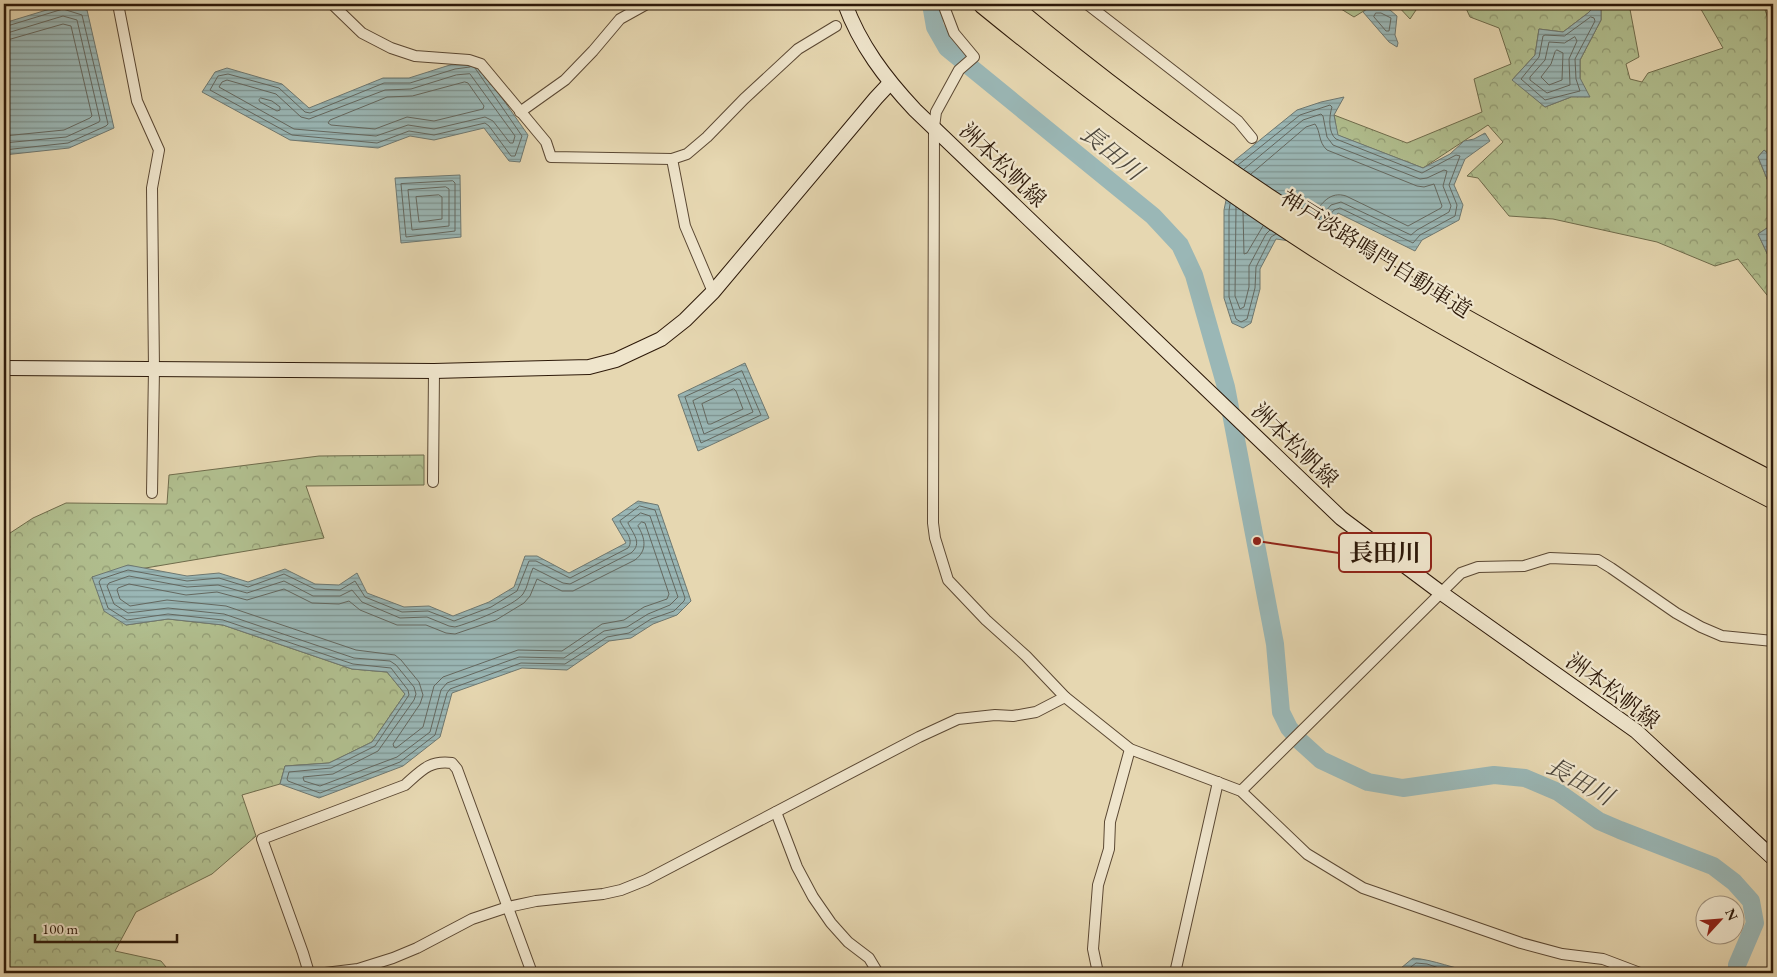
<svg xmlns="http://www.w3.org/2000/svg" width="1777" height="977" font-family="'EB Garamond','Noto Serif JP',serif">
	<style>
		.green { fill: #b1bf8f; stroke: #6f6c4c }
		.forest { fill: url(#forest-crowns); stroke: #6f6c4c }
		.water { fill: url(#water-rules); stroke: #6e7871 }
		.lines { fill: none; stroke-linecap: round; stroke-linejoin: round }
		.shore { stroke: #646860; stroke-width: 1 }
		.river { stroke: #9ab7b6; stroke-width: 18 }
		.street-casing { stroke: #5b4833; stroke-width: 12 }
		.secondary-casing { stroke: #2d1909; stroke-width: 16 }
		.highway-casing { stroke: #2d1909; stroke-width: 21 }
		.street { stroke: #efe5cc; stroke-width: 10 }
		.secondary { stroke: #efe5cc; stroke-width: 14 }
		.highway { stroke: #e6d7b1; stroke-width: 19 }
		.labels { text-anchor: middle; dominant-baseline: central; stroke-width: 4.5; stroke-linejoin: round; paint-order: stroke }
		.street-label { font-size: 22px; fill: #2d1909; stroke: #efe5cc }
		.water-label { font-size: 24px; font-style: italic; fill: #4e483d; stroke: #efe5cc }
		.leader { fill: none; stroke: #8f2418; stroke-width: 2 }
		.callout-dot { fill: #8f2418; stroke: #efe5cc; stroke-width: 2 }
		.callout { fill: #efe5cc; stroke: #8f2418; stroke-width: 2 }
		.callout-label { font-size: 24px; text-anchor: middle; font-weight: bold; fill: #2d1909 }
	</style>
	<defs>
		<pattern id="forest-crowns" width="20" height="18" patternUnits="userSpaceOnUse" patternTransform="scale(1.25)"><rect width="20" height="18" fill="#b1bf8f"/><path d="M2 6a3 3 0 1 1 6 0M12 15a3 3 0 1 1 6 0" fill="none" stroke="#909a73"/></pattern>
		<pattern id="water-rules" width="6" height="5" patternUnits="userSpaceOnUse" patternTransform="scale(1.25)"><rect width="6" height="5" fill="#9ab7b6"/><path d="M0 2.5h6" fill="none" stroke="#7e9492"/></pattern>
	</defs>
	<rect width="100%" height="100%" fill="#e6d7b1"/>
	<filter id="stains"><feTurbulence type="fractalNoise" baseFrequency=".004" numOctaves="4"/><feColorMatrix values="0 0 0 0 .2 0 0 0 0 .09 0 0 0 0 .02 0 0 0 .5 -.17"/></filter>
	<radialGradient id="worn" r=".72"><stop offset=".6" stop-color="#630" stop-opacity="0"/><stop offset="1" stop-color="#630" stop-opacity=".3"/></radialGradient>
	<!-- green -->
	<path class="green" d="M1763,4H1773V33Z"/>
	<!-- forest -->
	<g class="forest">
		<path d="M1333,4H1375L1354,17Z"/>
		<path d="M1396,4H1420L1410,19Z"/>
		<path d="M1464,4H1597L1588,13L1563,32L1539,29L1535,55L1513,79L1545,107L1571,97L1580,78V60L1601,20V4H1629L1639,57L1626,64L1630,79L1642,82L1648,73L1723,48L1698,4H1763L1773,33V158L1764,150L1758,157L1773,193V224L1758,234L1773,266V335L1770,330L1771,300L1738,259L1715,266L1657,242L1553,219L1509,216L1478,178L1467,176L1503,142L1488,125L1423,168L1337,135L1334,115L1407,143L1482,112L1474,79L1511,64L1499,28L1470,17Z"/>
		<path d="M424,455V485L306,486L324,538L92,577L126,625L168,619L223,625L352,669L387,672L405,694L372,742L329,763L285,766L280,784L242,795L256,836L212,874L136,912L115,951L161,961L171,973H4V537L33,518L66,503L167,504L169,475L319,456Z"/>
	</g>
	<!-- water -->
	<g class="water">
		<path d="M1597,4H1601V20L1580,60V78L1590,97H1571L1545,107L1512,80L1535,55L1539,29L1563,32L1588,13Z"/>
		<path d="M63,5L87,10L114,128L69,148L4,155V23Z"/>
		<path d="M1381,7L1390,10L1397,16L1395,35L1398,43L1397,47L1389,42L1363,12L1367,9Z"/>
		<path d="M476,61L528,135L520,162L509,161L484,128L434,140L410,136L378,148L290,140L202,92L215,72L227,68L282,84L309,108L383,78H409L453,64Z"/>
		<path d="M1344,97L1334,115L1338,135L1423,168L1450,154L1464,141L1474,139L1485,133L1490,141L1465,159L1454,185L1463,205L1459,220L1422,240L1415,251L1338,213L1319,237L1297,242L1276,239L1260,269V289L1251,323L1243,328L1232,323L1224,298V210L1234,161L1297,110L1321,102Z"/>
		<path d="M1764,150L1773,158V193L1758,157Z"/>
		<path d="M460,175L461,237L401,243L395,178Z"/>
		<path d="M1773,224V266L1758,234Z"/>
		<path d="M745,363L769,418L698,451L678,395Z"/>
		<path d="M638,501L658,505L691,601L677,615L653,624L631,638L609,641L567,670L522,668L452,693L440,737L403,766L319,798L280,784L285,766L329,763L372,742L405,694L387,672L352,669L223,625L168,619L126,625L104,611L92,577L128,565L187,576L219,573L248,582L285,569L315,584L339,585L357,573L367,593L404,607L429,606L453,616L489,602L514,587L525,556H537L569,573L626,543L612,519Z"/>
		<path d="M1413,958C1435,960 1454,969 1475,972L1395,973Z"/>
	</g>
	<g class="lines">
		<!-- shore -->
		<g class="shore">
			<path d="M1376,13H1381L1391,18L1389,31H1386L1374,17Z"/>
			<path d="M1591,17L1594,18L1595,21L1575,59L1576,79L1580,91L1545,100L1521,79L1539,57L1543,36L1545,35L1564,36Z"/>
			<path d="M4,27L63,9L82,15L108,124L106,126L68,143L4,150"/>
			<path d="M4,34L63,16L77,20L100,120L99,122L66,137L4,143"/>
			<path d="M1575,37L1577,41L1569,59L1570,85L1547,93L1530,80V77L1545,60L1549,42L1564,43Z"/>
			<path d="M4,41L63,24L71,26L92,116L90,118L64,130L4,136"/>
			<path d="M1557,50L1563,53L1562,80L1549,85L1541,77L1551,64L1555,52Z"/>
			<path d="M470,67L455,69L410,83H384L310,113L305,112L279,88L228,74L218,76L210,90L292,135L377,143L409,131L434,135L485,123L489,126L511,156H515L522,136L475,68"/>
			<path d="M470,74L515,136L513,143H510L493,121L485,117L434,129L408,125L376,136L294,129L219,87L222,82L227,80L276,94L301,117L309,119L385,90L411,89L456,75Z"/>
			<path d="M465,82L468,83L484,106L483,109L434,121L407,117L375,129L331,125L328,123L330,120L387,97L412,96Z"/>
			<path d="M261,98L272,101L280,107V110L277,111L260,102L259,100Z"/>
			<path d="M1238,165L1300,115L1330,105L1332,107C1329,116 1328,133 1336,139L1422,173L1456,155L1460,156L1449,185L1457,205L1455,216L1420,235L1413,243L1340,208L1334,210L1324,222"/>
			<path d="M1244,169L1303,120L1321,114L1323,116L1327,137L1333,145L1420,179L1427,178L1444,170L1447,171L1443,186L1451,206L1449,212L1417,230L1411,235L1341,202L1331,205L1319,219"/>
			<path d="M1251,174L1306,127L1315,124C1321,132 1318,142 1327,150L1417,186L1424,187L1434,184L1442,206L1441,208L1408,226L1346,196C1330,191 1322,203 1313,215"/>
			<path d="M453,181L455,183V231L406,237L401,184Z"/>
			<path d="M446,187L449,189V226L412,230L408,190Z"/>
			<path d="M439,195L442,197V219L419,222L416,197Z"/>
			<path d="M1230,204L1229,211V297L1236,319L1241,322L1247,319L1255,288L1256,267L1271,237L1276,234"/>
			<path d="M1236,207L1235,296L1240,309L1244,307L1249,287V266L1266,234L1270,230"/>
			<path d="M1243,212L1244,254L1247,253L1263,226"/>
			<path d="M742,371L761,415L701,443L685,397Z"/>
			<path d="M738,379L740,380L753,412L704,434L693,401Z"/>
			<path d="M734,389L736,391L743,409L711,424H708L702,404Z"/>
			<path d="M640,506L655,510L685,598L684,601L674,611L651,619L629,633L607,637L565,664L521,663L450,689L447,693L435,735L400,762L320,793L288,781L287,779L289,772L331,768L375,746L409,695L408,690L391,668L353,664L223,620L168,614L127,620L108,608L99,582L101,579L128,570L187,581L219,578L248,587L284,574L315,589L340,590L355,581L365,597L402,612L428,611L454,621L491,607L517,591L529,561H536L570,578L628,548C635,539 623,529 620,521Z"/>
			<path d="M641,513L650,516L678,597L670,605L648,614L627,627L604,631L564,658L519,657L447,683L441,690L430,732L397,757L320,786L304,781L303,777L333,774L378,751L414,700L416,694L414,687L396,665L390,661L354,658L224,614L168,608L128,613L114,604L107,586L109,583L129,576L187,587L218,585L247,593L284,581L313,596H340L352,590L362,602L400,618L427,617L449,626L455,627C470,623 514,606 523,594C528,587 529,576 533,568L563,583L570,584L631,553C643,543 633,534 628,523Z"/>
			<path d="M642,522L645,523L669,594L667,599L644,607L624,620L602,624L562,651L518,650L443,677L434,686L423,727L396,748L394,747L393,744L420,704L423,695L419,682L401,660L395,655L356,650L226,606L167,600L130,606L120,599L117,590L118,588L129,584L186,595L217,592L247,600L284,589L312,603L339,604L349,601L360,610L397,625H426L446,633L455,634L496,620L524,603L530,596L537,579L562,591H573L635,560C648,550 645,538 638,526Z"/>
			<path d="M1403,973L1416,963L1427,964L1454,973"/>
		</g>
		<!-- river -->
		<path class="river" d="M931,4L935,27L947,48L1153,216L1180,245L1194,275L1226,387L1275,644L1281,712L1289,728L1300,741L1321,760L1368,782L1403,788L1494,775L1525,778L1558,792L1599,821L1620,830L1713,866L1734,882L1751,901L1755,923L1737,965V973"/>
		<!-- street casing -->
		<g class="street-casing">
			<g id="street">
				<path d="M118,4L137,101L159,150L152,188L154,369L152,493"/>
				<path d="M332,4L362,33L391,48L415,56L469,60L481,64L546,142L551,157L672,159L687,154L707,137L744,99L798,49L836,26"/>
				<path d="M943,4L954,33L974,57L959,70L936,112L934,127L933,523L935,538L948,580L986,620L1026,656L1065,697L1130,749L1241,791L1307,854L1363,888L1521,943L1562,954L1603,959L1640,973"/>
				<path d="M1087,4L1238,121L1252,138"/>
				<path d="M520,112L565,80L593,51L620,19L647,4"/>
				<path d="M672,159L685,226L713,292"/>
				<path d="M433,482L434,371"/>
				<path d="M1241,791L1461,573L1478,567L1524,566L1550,558L1598,560L1611,568L1676,613L1701,627L1722,636L1773,641"/>
				<path d="M776,812L797,867L813,897L831,923L848,942L869,958L878,973"/>
				<path d="M309,973L303,953L262,839L405,785C421,771 429,760 452,763L457,769L532,973"/>
				<path d="M325,973L358,969L393,958L417,948L472,919L508,907L536,901L603,894L621,890L646,880L919,737L958,719L995,715L1013,716L1036,712L1065,697"/>
				<path d="M1098,973L1093,949L1098,885L1109,849L1110,822L1130,749"/>
				<path d="M1175,973L1218,782"/>
			</g>
		</g>
		<!-- secondary casing -->
		<g class="secondary-casing">
			<g id="secondary">
				<path d="M845,4C860,45 885,78 915,110L1341,518L1440,592L1636,731L1773,858"/>
				<path d="M4,368L434,371L589,367L616,360L661,339L685,320L713,292L876,98L890,83"/>
			</g>
		</g>
		<!-- highway casing -->
		<g class="highway-casing">
			<g id="highway">
				<path d="M983,4C1092,93 1205,177 1324,253C1468,345 1622,421 1773,499"/>
				<path d="M1009,4C1139,113 1278,211 1425,296C1539,362 1657,421 1773,482"/>
			</g>
		</g>
		<!-- street -->
		<use href="#street" class="street"/>
		<!-- secondary -->
		<use href="#secondary" class="secondary"/>
		<!-- highway -->
		<use href="#highway" class="highway"/>
	</g>
	<g class="labels">
		<!-- street labels -->
		<g class="street-label">
			<text transform="translate(1003 165) rotate(44)">洲本松帆線</text>
			<text transform="translate(1376 254) rotate(32)">神戸淡路鳴門自動車道</text>
			<text transform="translate(1295 445) rotate(44)">洲本松帆線</text>
			<text transform="translate(1613 691) rotate(37)">洲本松帆線</text>
		</g>
		<!-- water labels -->
		<g class="water-label">
			<text transform="translate(1112 152) rotate(39)">長田川</text>
			<text transform="translate(1580 781) rotate(29)">長田川</text>
		</g>
	</g>
	<!-- callouts -->
	<path class="leader" d="M1257 541L1339 553"/>
	<circle class="callout-dot" cx="1257" cy="541" r="5"/>
	<rect class="callout" x="1339" y="533" width="92" height="39" rx="5"/>
	<g class="callout-label">
		<text x="1385" y="561">長田川</text>
	</g>
	<!-- margin -->
	<rect width="1777" height="977" fill="none" stroke="#e6d7b1" stroke-width="20"/>
	<rect x="5" y="5" width="1767" height="967" fill="none" stroke="#2d1909" stroke-width="2.5"/>
	<rect x="10" y="10" width="1757" height="957" fill="none" stroke="#2d1909"/>
	<!-- north arrow -->
	<g transform="translate(1720 920) rotate(64)"><circle r="24" fill="#efe5cc" stroke="#a1937e"/>
	<path d="M0-4L9 19L0 12L-9 19Z" fill="#8f2418"/>
	<text y="-8" font-size="14" font-weight="bold" text-anchor="middle" fill="#2d1909">N</text>
	</g>
	<!-- scale -->
	<path d="M35 934v8h142v-8" fill="none" stroke="#2d1909" stroke-width="2.5"/>
	<text x="42" y="934" font-size="15" fill="#2d1909" stroke="#efe5cc" stroke-width="4" paint-order="stroke">100 m</text>
	<rect width="100%" height="100%" filter="url(#stains)"/>
	<rect width="100%" height="100%" fill="url(#worn)"/>
</svg>
